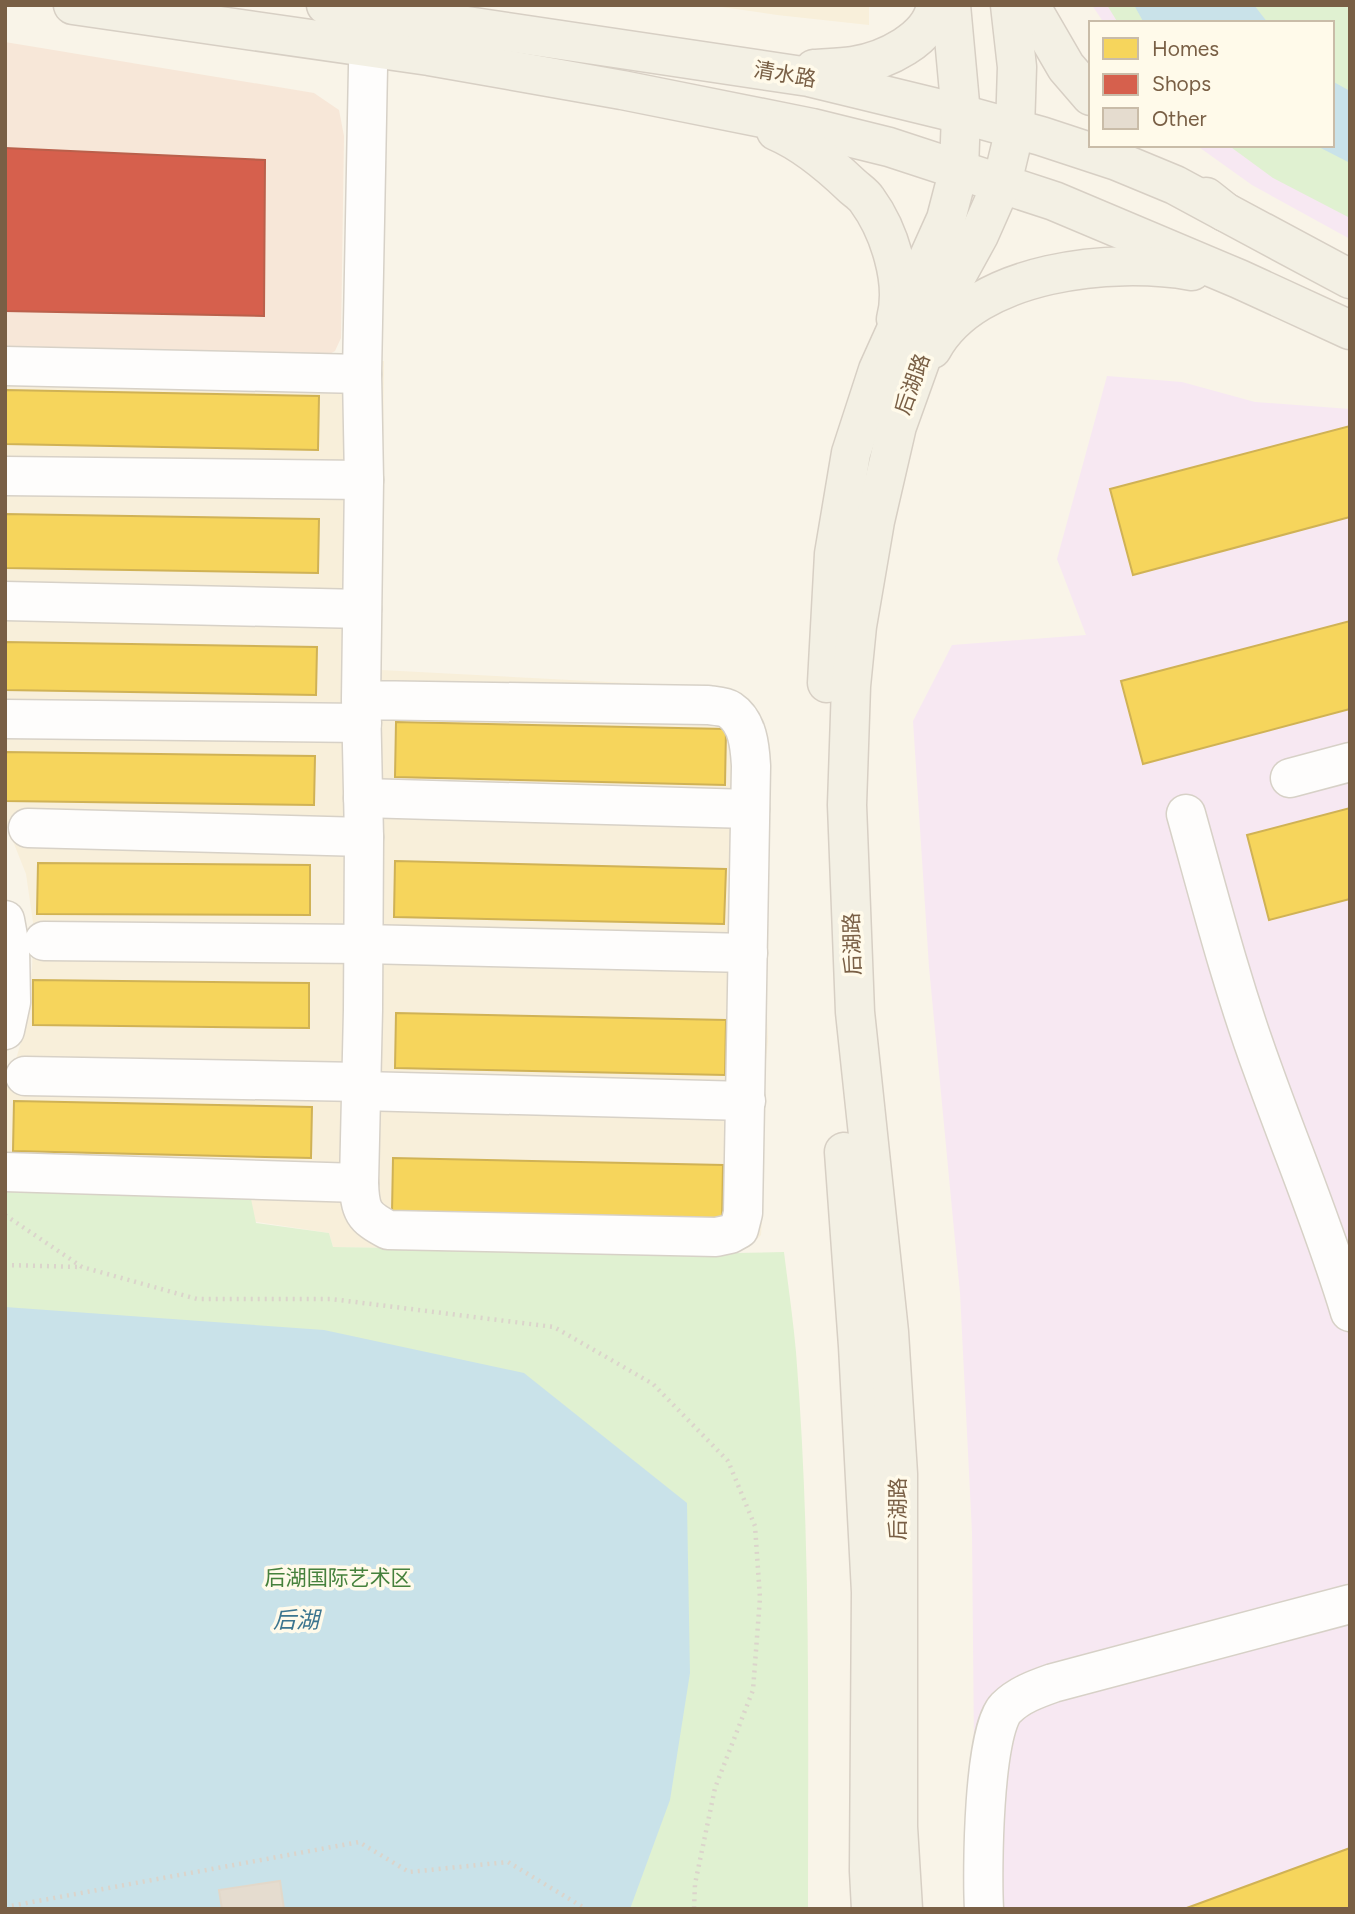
<svg xmlns="http://www.w3.org/2000/svg" width="1355" height="1914" font-family="Figtree,'Noto Sans SC',sans-serif">
	<style>
		.residential { fill: #f8efda }
		.commercial { fill: #f7e7d8 }
		.education { fill: #f7e8f2 }
		.green { fill: #e0f1d1 }
		.water { fill: #c9e2e9 }
		.homes { fill: #f6d55c; stroke: #d0b255; stroke-width: 2 }
		.shops { fill: #d6604d; stroke: #ba604b; stroke-width: 2 }
		.building { fill: #e5dccf; stroke: #e2d8ca; stroke-width: 2 }
		.lines { fill: none; stroke-linecap: round; stroke-linejoin: round }
		.minor-casing { stroke: #d7d1c7; stroke-width: 41 }
		.major-casing { stroke: #d7cfc4; stroke-width: 41 }
		.path { stroke: #dbd4cb; stroke-width: 4.5; stroke-dasharray: 2 5; stroke-linecap: butt }
		.minor { stroke: #fefdfc; stroke-width: 38 }
		.major { stroke: #f3f0e4; stroke-width: 38 }
		.path-bridge { stroke: #dbd4cb; stroke-width: 4.5; stroke-dasharray: 2 5; stroke-linecap: butt }
		.labels { text-anchor: middle; dominant-baseline: central; stroke-width: 7; stroke-linejoin: round; paint-order: stroke }
		.street-label { font-size: 21px; fill: #795f45; stroke: #fffaea }
		.park-label { font-size: 21px; fill: #46813c; stroke: #fffaea }
		.water-label { font-size: 23px; font-style: italic; fill: #3c758f; stroke: #fffaea }
	</style>
	<rect width="100%" height="100%" fill="#f9f4e8"/>
	<!-- residential -->
	<g class="residential">
		<path d="M708,5H869V25L777,15Z"/>
		<path d="M384,361L381,670L724,688L742,694L756,713L768,1041L759,1128L762,1220L761,1235L749,1247L733,1253L333,1247L329,1233L5,1183V1092L9,1083L24,1032L32,968L34,929L26,874L5,821V368Z"/>
	</g>
	<!-- commercial -->
	<path class="commercial" d="M5,42L314,93L339,110L344,136L341,338L335,351L323,358L5,352Z"/>
	<!-- education -->
	<g class="education">
		<path d="M1092,5H1350V239L1252,185L1196,145H1332V23H1104Z"/>
		<path d="M1107,376L1182,382L1255,402L1350,409V1909H998L974,1752L972,1532L960,1293L929,967L913,721L952,645L1086,635L1057,559Z"/>
	</g>
	<!-- green -->
	<g class="green">
		<path d="M1107,5H1350V218L1273,178L1228,145H1332V23H1118Z"/>
		<path d="M5,1183L250,1194L256,1223L329,1233L333,1247L733,1253L784,1252C788,1285 793,1318 796,1352C811,1537 808,1723 808,1909H5Z"/>
	</g>
	<!-- water -->
	<g class="water">
		<path d="M1134,5H1254L1268,23H1144Z"/>
		<path d="M1332,81L1350,91V163L1315,145H1332Z"/>
		<path d="M5,1307L324,1330L524,1373L687,1503L690,1673L670,1800L630,1909H5Z"/>
	</g>
	<!-- homes -->
	<g class="homes">
		<path d="M5,390L319,396L318,450L5,444Z"/>
		<path d="M1350,426V517L1133,575L1110,489Z"/>
		<path d="M5,514L319,519L318,573L5,568Z"/>
		<path d="M1350,621V709L1143,764L1121,681Z"/>
		<path d="M5,642L317,647L316,695L5,690Z"/>
		<path d="M396,722L726,729L725,785L395,777Z"/>
		<path d="M5,752L315,756L314,805L5,801Z"/>
		<path d="M1350,808V899L1269,920L1247,835Z"/>
		<path d="M395,861L726,869L724,924L394,917Z"/>
		<path d="M38,863L310,865V915L37,914Z"/>
		<path d="M33,980L309,983V1028L33,1025Z"/>
		<path d="M396,1013L726,1020L725,1075L395,1068Z"/>
		<path d="M14,1101L312,1107L311,1158L13,1151Z"/>
		<path d="M393,1158L723,1165L722,1220L392,1213Z"/>
		<path d="M1350,1848V1909H1184Z"/>
	</g>
	<!-- shops -->
	<path class="shops" d="M5,148L265,160L264,316L5,311Z"/>
	<!-- building -->
	<path class="building" d="M280,1881L284,1909H222L219,1890Z"/>
	<g class="lines">
		<!-- minor casing -->
		<g class="minor-casing">
			<g id="minor">
				<path d="M5,366L362,374"/>
				<path d="M5,476L364,480"/>
				<path d="M5,601L362,609"/>
				<path d="M361,700L708,705C714,706 724,706 730,710C748,722 750,747 751,766L743,1213L739,1229L730,1234L716,1237L388,1230C363,1217 360,1211 359,1183L363,1010L364,837L361,700L364,480L362,374L369,16"/>
				<path d="M5,719L362,723"/>
				<path d="M1290,778L1350,762"/>
				<path d="M363,798L750,809"/>
				<path d="M1186,814C1210,900 1232,986 1263,1070C1292,1151 1325,1229 1350,1312"/>
				<path d="M28,828L364,837"/>
				<path d="M5,920L10,947L11,1002L5,1030"/>
				<path d="M44,941L363,944L748,953"/>
				<path d="M25,1076L361,1082"/>
				<path d="M361,1091L746,1101"/>
				<path d="M5,1172L359,1183"/>
				<path d="M984,1909C982,1873 983,1731 1006,1708C1019,1695 1036,1689 1053,1683L1350,1604"/>
			</g>
		</g>
		<!-- major casing -->
		<g class="major-casing">
			<g id="major">
				<path d="M73,5L429,56L622,90L812,128L889,147L1054,201L1239,279L1350,330"/>
				<path d="M326,5L809,77L961,114L1041,136L1117,161L1175,185L1225,212"/>
				<path d="M1030,5L1066,67L1091,96"/>
				<path d="M814,69C827,68 840,68 853,66C884,61 931,40 936,5"/>
				<path d="M776,131C804,143 829,164 851,185C856,190 863,194 867,200C889,230 906,282 896,319"/>
				<path d="M1206,197L1225,212L1350,279"/>
				<path d="M932,349C975,270 1114,257 1192,271"/>
				<path d="M827,683L834,554L851,453L878,370L946,219L959,169L961,114L951,5"/>
				<path d="M844,1152L858,1346L871,1592L869,1871L871,1909"/>
				<path d="M903,1909L898,1827V1474L889,1332L855,1012L847,805L851,686L857,626L875,521L897,426L940,306L979,235L1002,183L1015,129L1017,67L1010,5"/>
			</g>
		</g>
		<!-- path -->
		<g class="path">
			<path d="M5,1215L82,1267L197,1299H331L554,1327L653,1384L728,1461L755,1526L760,1598L753,1690L715,1788L695,1884L694,1909"/>
			<path d="M5,1265L81,1267"/>
		</g>
		<!-- minor -->
		<use href="#minor" class="minor"/>
		<!-- major -->
		<use href="#major" class="major"/>
		<!-- path-bridge -->
		<path class="path-bridge" d="M5,1907L359,1842L409,1872L508,1862L586,1909"/>
	</g>
	<g class="labels">
		<!-- street labels -->
		<g class="street-label">
			<text transform="translate(785 74) rotate(10)">清水路</text>
			<text transform="translate(912 384) rotate(-70)">后湖路</text>
			<text transform="translate(852 944) rotate(-92)">后湖路</text>
			<text transform="translate(897 1509) rotate(-90)">后湖路</text>
		</g>
		<!-- park labels -->
		<g class="park-label">
			<text x="338" y="1577">后湖国际艺术区</text>
		</g>
		<!-- water labels -->
		<g class="water-label">
			<text x="296" y="1620">后湖</text>
		</g>
	</g>
	<!-- border -->
	<rect width="1355" height="1914" fill="none" stroke="#795f45" stroke-width="14"/>
	<!-- legend -->
	<rect x="1089" y="21" width="245" height="126" fill="#fffaea" stroke="#c9bca8" stroke-width="2"/>
	<rect x="1103" y="38" width="35" height="21" fill="#f6d55c" stroke="#c9bca8" stroke-width="2"/>
	<text x="1152" y="56" font-size="21" fill="#795f45">Homes</text>
	<rect x="1103" y="74" width="35" height="21" fill="#d6604d" stroke="#c9bca8" stroke-width="2"/>
	<text x="1152" y="91" font-size="21" fill="#795f45">Shops</text>
	<rect x="1103" y="108" width="35" height="21" fill="#e5dccf" stroke="#c9bca8" stroke-width="2"/>
	<text x="1152" y="126" font-size="21" fill="#795f45">Other</text>
</svg>
